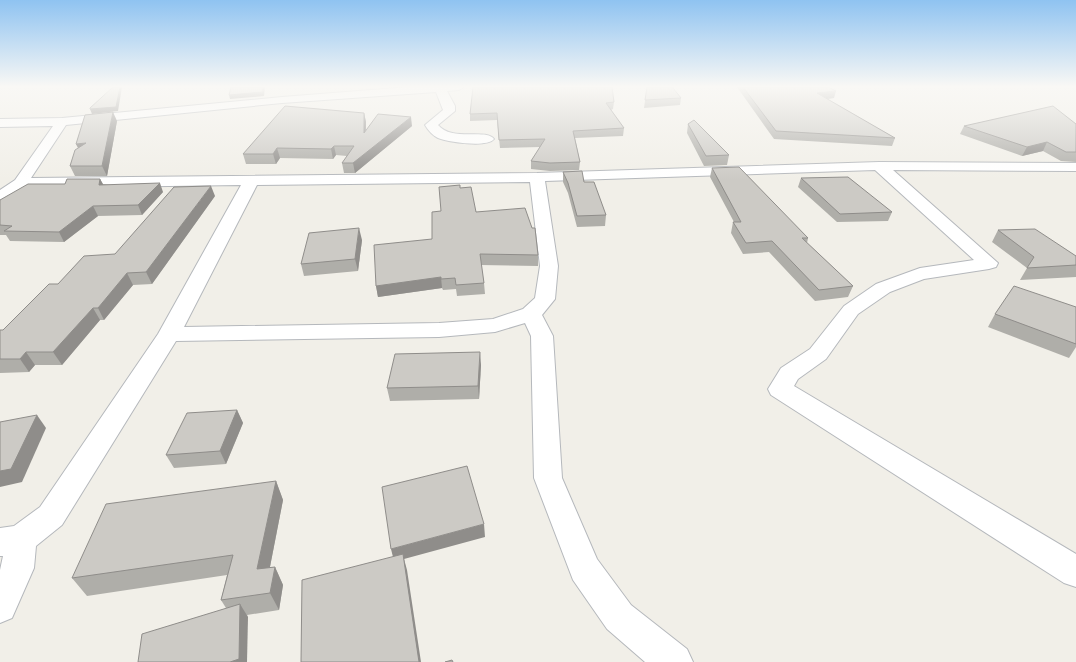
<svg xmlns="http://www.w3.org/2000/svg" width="1076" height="662" font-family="Commissioner,sans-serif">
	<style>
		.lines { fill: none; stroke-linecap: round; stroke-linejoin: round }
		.minor-casing { stroke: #b5b8bc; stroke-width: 2 }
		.minor { fill: #fff; fill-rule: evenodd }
		.wall { fill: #afaea9 }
		.shaded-wall { fill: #8f8d8a }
		.building { fill: #cccac5; stroke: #8f8d8a }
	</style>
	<rect width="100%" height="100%" fill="#f1efe8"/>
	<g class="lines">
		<!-- minor casing -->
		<g class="minor-casing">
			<path id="minor" d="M409,87H464L459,90L447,91L455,106V111L438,125C452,142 486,128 494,139C487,148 448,142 438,138C432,135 428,130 425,125L443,110L436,92L282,103L66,125L31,178L537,173L879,162L1076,163V171L893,170L998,263L996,267L989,269L924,279L890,292L858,314L826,359L798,379L794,386L1076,554V587L1064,583L771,395L768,389L781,368L810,349L844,306L876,284L920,268L974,260L875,170L545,181L558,266L555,299L542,315L553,336L562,478L597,559L631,605L687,649L693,662H645L607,629L573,580L534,478L531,336L525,323L495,332L439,337L176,341L62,525L36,546L34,568L12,618L0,623V570L3,556H0V528L14,526L40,507L158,334L241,185L24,188L6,200L0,202V190L15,180L53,126L0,127V119L62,118L282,97ZM530,182L540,266L535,298L523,309L493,319L439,323L184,327L257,185Z"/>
		</g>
		<!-- minor -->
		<use href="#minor" class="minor"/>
	</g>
	<!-- wall -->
	<g class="wall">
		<path d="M647,87L673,88L681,98L680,105L644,108Z"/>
		<path d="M737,87H828L834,98L827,99L895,138L892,146L774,139Z"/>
		<path d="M614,102L613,109L611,110L624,128L623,136L575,138L580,162L579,170L550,171L531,169V161L540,147L500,148L497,120L470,121V114Z"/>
		<path d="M364,113L366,122V130L412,126L355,173H344L342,163L347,156L336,155L333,159L280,158L276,164H246L243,154Z"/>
		<path d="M117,121L107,176H75L70,166L78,148L76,144Z"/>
		<path d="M688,124L729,155L727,165L704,166L687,133Z"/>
		<path d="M1076,124V162L1061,161L1043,151L1022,156L960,134L964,126Z"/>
		<path d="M712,168L808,238L807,243L853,286L848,297L815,301L769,252L743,254L731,233L733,222H734L710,177Z"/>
		<path d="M563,172L584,182L606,215L605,226L577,227L568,193L563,182Z"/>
		<path d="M801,178L892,212L888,221L837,222L798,187Z"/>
		<path d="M100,179L103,184L163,192L142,215L98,216L64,242L10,241L6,235H0V200L65,184Z"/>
		<path d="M460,188L476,212L538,255V266L481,265L484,283L485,294L457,296L456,289L443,290L442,288L378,297L376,286L432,239L441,211Z"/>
		<path d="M215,196L152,284L133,285L104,320H100L62,365H35L29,372L0,373V330H3L58,284L115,254Z"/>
		<path d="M998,230L1076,256V277L1020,280L1027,268L992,242Z"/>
		<path d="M362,240L358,271L304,276L301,264Z"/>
		<path d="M1076,307V347L1069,358L988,327L995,314Z"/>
		<path d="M481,365L479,399L390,401L387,388Z"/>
		<path d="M237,410L243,423L226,464L174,468L166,455Z"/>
		<path d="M276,481L283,500L270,567H275L283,585L279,610L247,615L248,617L226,608L221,600L227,575L87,596L72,578Z"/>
	</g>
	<!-- shaded-wall -->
	<g class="shaded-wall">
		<path d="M120,87H122L118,111L92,114L90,109Z"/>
		<path d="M263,87H265L264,96L230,99L229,95Z"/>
		<path d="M836,91L834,98L815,100L817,93Z"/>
		<path d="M113,112L117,121L107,176L102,166Z"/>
		<path d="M364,113L366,122L365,142L364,133Z"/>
		<path d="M411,117L412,126L355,173L353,163Z"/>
		<path d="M1047,142L1043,151L1022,156L1027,147Z"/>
		<path d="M86,143L81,153L76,144Z"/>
		<path d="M334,146L336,155L333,159L331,149Z"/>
		<path d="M277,148L280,158L276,164L273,154Z"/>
		<path d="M100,179L105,188L99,185Z"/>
		<path d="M160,183L163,192L142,215L138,205Z"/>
		<path d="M211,186L215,196L152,284L146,272Z"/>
		<path d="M93,206L98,216L64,242L59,232Z"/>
		<path d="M359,228L362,240L358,271L355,259Z"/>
		<path d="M127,273L133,285L104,320L98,308Z"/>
		<path d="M441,277L442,288L378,297L376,286Z"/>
		<path d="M93,308L100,320L62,365L53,352Z"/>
		<path d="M26,352L35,365L29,372L20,359Z"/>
		<path d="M480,352L481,365L479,399L478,386Z"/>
		<path d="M237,410L243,423L226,464L220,451Z"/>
		<path d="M37,415L46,428L22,482L0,487V471Z"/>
		<path d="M276,481L283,500L266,587L257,569Z"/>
		<path d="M484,524L485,537L404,559L407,570L421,662H419L391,549Z"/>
		<path d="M275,567L283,585L279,610L270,593Z"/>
		<path d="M240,604L248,617L247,662H230Z"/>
	</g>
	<!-- building -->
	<g class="building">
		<path d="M113,87H120L116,107L90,109V108Z"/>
		<path d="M231,87H263V92L229,95Z"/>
		<path d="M473,87H612L614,102L606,103L624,128L573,131L580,162L550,163L531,161L545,139L499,140L497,113L470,114Z"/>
		<path d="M647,87H673V88L681,98L645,100Z"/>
		<path d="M743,87H828L836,91L817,93L895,138L776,131Z"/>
		<path d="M285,106L364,113V133L378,114L411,117L353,163H342L354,146H334L331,149L277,148L273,154H243Z"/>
		<path d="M1053,106L1076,124V152H1066L1047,142L1027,147L964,126Z"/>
		<path d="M113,112L102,166H70L75,150L86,143L76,144L85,115Z"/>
		<path d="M694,120L729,155L706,156L688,124Z"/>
		<path d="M739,167L808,238H802L853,286L819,290L772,241L746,243L733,222H741L712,168Z"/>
		<path d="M582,171L584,182H594L606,215L577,216L568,183L563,172Z"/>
		<path d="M848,177L892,212L840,214L801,178Z"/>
		<path d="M67,179H100L99,185L160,183L138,205L93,206L59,232L4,231L12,226L0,225V200L28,184H65Z"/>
		<path d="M460,185V188L471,187L476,212L525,208L532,228H535L538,255L480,254L484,283L456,285L455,278L441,279V277L376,286L374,245L432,239V212L441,211L439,187Z"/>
		<path d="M211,186L146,272L127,273L98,308H93L53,352H26L20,359H0V330H3L49,284H58L84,256L115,254L174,187Z"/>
		<path d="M359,228L355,259L301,264L309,233Z"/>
		<path d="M1035,229L1076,256V265L1027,268L1034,257L998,230Z"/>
		<path d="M1014,286L1076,307V344L995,314Z"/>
		<path d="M480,352L478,386L387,388L395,354Z"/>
		<path d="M237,410L220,451L166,455L187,413Z"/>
		<path d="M37,415L11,469L0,471V422Z"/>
		<path d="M467,466L484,524L391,549L382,487Z"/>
		<path d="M276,481L257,569L275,567L270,593L221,600L233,555L72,578L106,504Z"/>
		<path d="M403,554L419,662H301L302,580Z"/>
		<path d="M240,604L239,659L230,662H138L142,634Z"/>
		<path d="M452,660L453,662H445Z"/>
	</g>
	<!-- sky -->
	<linearGradient id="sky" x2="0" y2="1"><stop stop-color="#8fc3f1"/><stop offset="0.48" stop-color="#f9f8f5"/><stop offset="1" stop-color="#f9f8f5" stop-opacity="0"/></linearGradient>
	<rect width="1076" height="180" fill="url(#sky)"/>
</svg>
